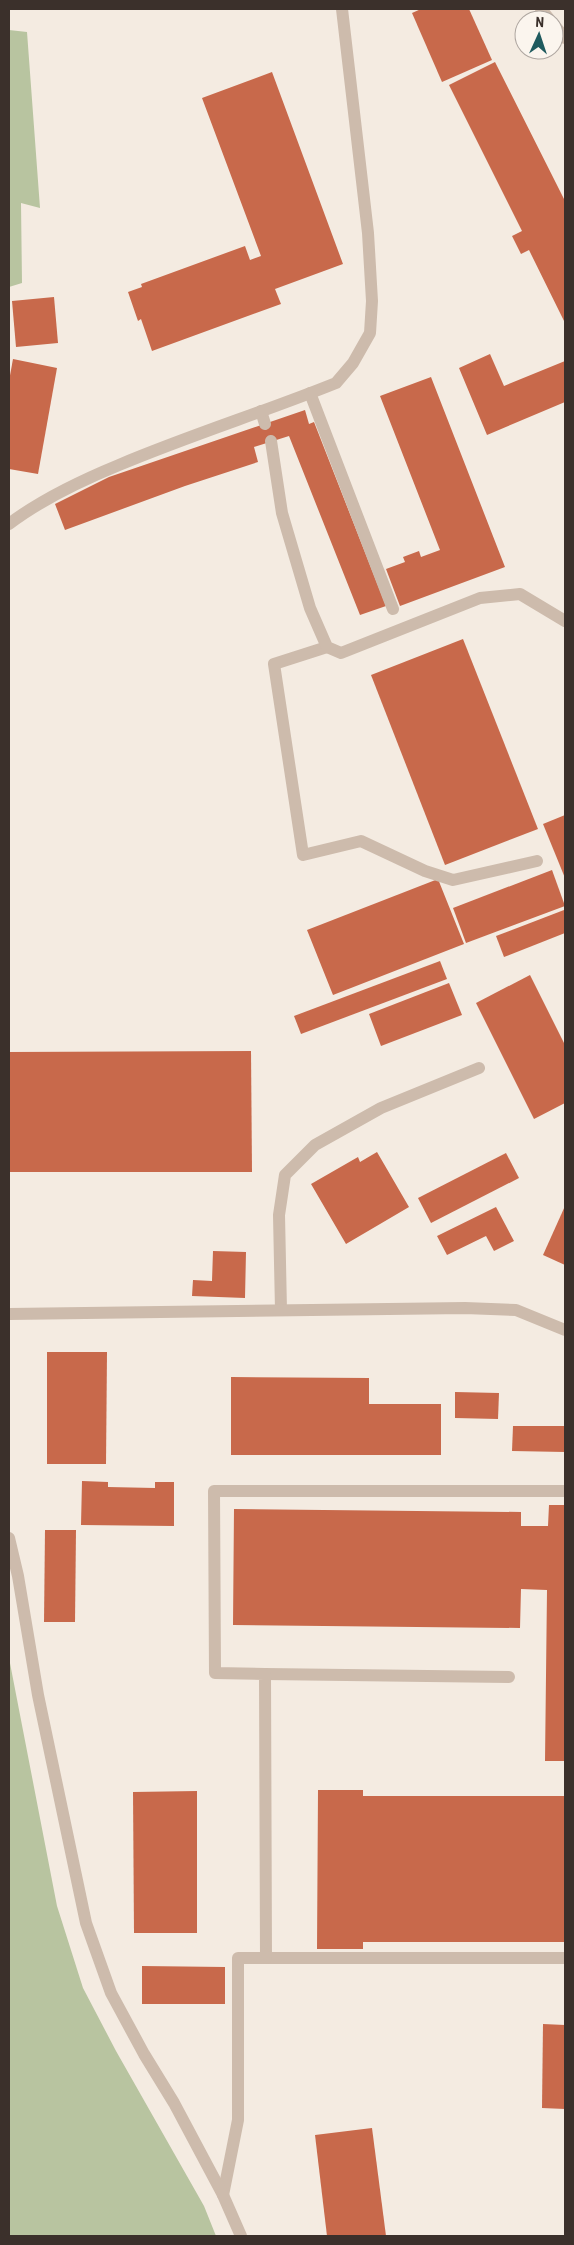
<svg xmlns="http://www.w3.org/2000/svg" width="574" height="2245" font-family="'Roboto Condensed',sans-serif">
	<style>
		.green { fill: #b8c4a0 }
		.building { fill: #c8694b }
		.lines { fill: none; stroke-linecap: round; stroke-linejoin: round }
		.lane { stroke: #cdbbac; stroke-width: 12 }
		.street { stroke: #cdbbac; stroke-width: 12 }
	</style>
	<rect width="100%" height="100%" fill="#f4ebe1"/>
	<!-- green -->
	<g class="green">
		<path d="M9,30L27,32L40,208L21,203L22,283L9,287Z"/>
		<path d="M9,1658L57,1906L83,1988L116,2051L204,2206L216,2236H9Z"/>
	</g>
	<!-- building -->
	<g class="building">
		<path d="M421,9H469L492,60L442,82L412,13Z"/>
		<path d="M495,62L565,201V323L529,250L521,254L512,236L522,231L449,85Z"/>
		<path d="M272,72L343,264L275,289L281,304L152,351L141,319L138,321L128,292L142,287L141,284L245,246L250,260L261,256L202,98Z"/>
		<path d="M54,297L58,343L16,347L12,301Z"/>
		<path d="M490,354L504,386L565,361V402L487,435L459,368Z"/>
		<path d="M13,359L57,368L38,474L9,469V381Z"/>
		<path d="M431,377L505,567L400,606L386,569L405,562L403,557L419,551L421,557L440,550L380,396Z"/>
		<path d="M305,410L309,424L314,422L386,606L360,615L289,436L254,447L258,462L185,486L65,530L55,504L109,477Z"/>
		<path d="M463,639L538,829L445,865L371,675Z"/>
		<path d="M565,815V878L543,824Z"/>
		<path d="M552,870L565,906L466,943L453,908Z"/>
		<path d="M438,879L464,944L333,995L307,930Z"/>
		<path d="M564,910L565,933L504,957L496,936Z"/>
		<path d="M440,961L447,979L301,1034L294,1016Z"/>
		<path d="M530,975L565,1045V1103L534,1119L476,1003Z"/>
		<path d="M449,983L462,1015L381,1046L369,1014Z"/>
		<path d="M251,1051L252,1172H9V1052Z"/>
		<path d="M377,1152L409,1207L346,1244L311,1184L358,1157L360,1162Z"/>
		<path d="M506,1153L519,1178L431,1223L418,1198Z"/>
		<path d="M565,1206V1265L543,1255Z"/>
		<path d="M496,1207L514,1241L494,1251L486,1236L447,1255L437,1236Z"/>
		<path d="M213,1251L246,1252L245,1298L192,1296L193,1280L212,1281Z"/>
		<path d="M47,1352H107L106,1464H47Z"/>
		<path d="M231,1377L369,1378V1404H441V1455H231Z"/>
		<path d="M455,1392L499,1393L498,1419L455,1418Z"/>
		<path d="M513,1426H565V1452L512,1451Z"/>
		<path d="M82,1481L108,1482V1487L155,1488V1482H174V1526L81,1525Z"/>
		<path d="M549,1505H565V1761H545L547,1590L521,1589L520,1628L233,1625L234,1509L521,1512V1526H548Z"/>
		<path d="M45,1530H76L75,1622H44Z"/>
		<path d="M318,1790H363V1796H565V1942H363V1949H317Z"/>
		<path d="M197,1791V1933H134L133,1792Z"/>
		<path d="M142,1966L225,1967V2004H142Z"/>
		<path d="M543,2024L565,2025V2109L542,2108Z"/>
		<path d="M372,2128L386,2236H327L315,2135Z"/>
	</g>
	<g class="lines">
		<!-- lane -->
		<g class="lane">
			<path d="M310,393L393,609"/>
			<path d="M327,647L274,664L303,855L361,841L425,871L453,880L537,861"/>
			<path d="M281,1310L279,1215L285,1175L315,1145L381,1108L479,1068"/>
			<path d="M265,1674L509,1677"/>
			<path d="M266,1958H565"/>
			<path d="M223,2195L238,2120V1958H266L265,1674L215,1673L214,1491H565"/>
		</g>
		<!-- street -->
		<g class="street">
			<path d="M541,9L550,20"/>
			<path d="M554,25L565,38"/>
			<path d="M261,411L265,424"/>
			<path d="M271,441L282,513L310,608L327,647L341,653L480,598L520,594L565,621"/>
			<path d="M9,524C42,499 80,481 119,465C190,435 264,412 336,383L353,363L370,333L372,301L368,233L342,9"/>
			<path d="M9,1314L465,1308L516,1310L565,1330"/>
			<path d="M9,1538L18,1576L38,1695L86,1923L111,1993L144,2054L174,2103L223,2195L241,2236"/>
		</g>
	</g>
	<!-- border -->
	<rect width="574" height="2245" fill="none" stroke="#3b302b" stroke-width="20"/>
	<!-- north arrow -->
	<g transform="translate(539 35) rotate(3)"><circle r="24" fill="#fbf5ee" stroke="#aea6a0"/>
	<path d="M0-4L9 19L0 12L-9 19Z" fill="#1f5a5e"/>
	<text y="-8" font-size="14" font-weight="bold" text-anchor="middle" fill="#3b302b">N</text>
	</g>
</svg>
